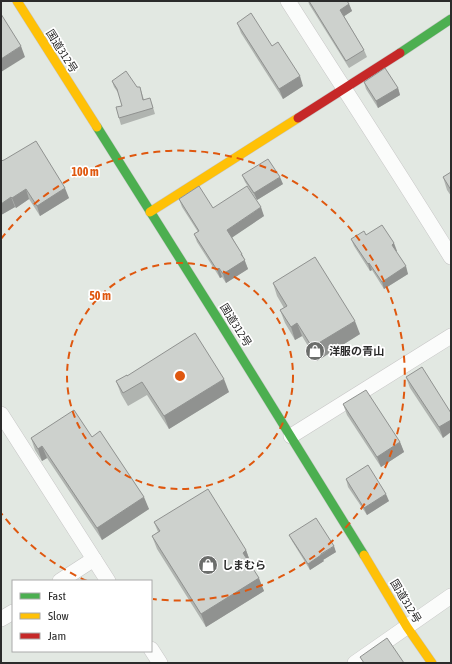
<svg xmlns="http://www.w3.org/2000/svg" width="452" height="664" font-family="'Asap Condensed','Noto Sans JP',sans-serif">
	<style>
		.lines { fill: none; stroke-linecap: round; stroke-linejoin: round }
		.street-casing { stroke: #c7c6c6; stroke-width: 16 }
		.fast-casing { stroke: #c7c6c6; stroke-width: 10 }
		.slow-casing { stroke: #c7c6c6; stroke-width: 10 }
		.jam-casing { stroke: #c7c6c6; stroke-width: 10 }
		.street { stroke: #fbfcfb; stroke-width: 15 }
		.fast { stroke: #4caf50; stroke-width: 9 }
		.slow { stroke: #ffc107; stroke-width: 9 }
		.jam { stroke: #c62828; stroke-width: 9 }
		.wall { fill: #b0b4b0 }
		.shaded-wall { fill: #909290 }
		.building { fill: #cdd1cd; stroke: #909290 }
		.ring { fill: none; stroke: #df570e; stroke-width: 2; stroke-dasharray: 7 5 }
		.labels { text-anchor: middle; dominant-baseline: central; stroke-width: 3.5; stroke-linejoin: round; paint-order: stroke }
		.street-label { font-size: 11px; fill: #2b2b2b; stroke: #fff }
		.poi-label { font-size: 11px; font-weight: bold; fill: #2b2b2b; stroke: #fff; text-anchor: start }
		.centre { fill: #df570e; stroke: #fff; stroke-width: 2 }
		.ring-label { font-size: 12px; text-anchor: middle; font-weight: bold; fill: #df570e; stroke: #fff; stroke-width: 3.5; stroke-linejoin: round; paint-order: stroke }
	</style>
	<rect width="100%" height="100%" fill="#e2e8e2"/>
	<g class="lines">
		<!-- street casing -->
		<g class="street-casing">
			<g id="street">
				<path d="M288,1C342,86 398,171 451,257"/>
				<path d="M1,414L108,581"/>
				<path d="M291,436L451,336"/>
				<path d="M60,581L94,559"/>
				<path d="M1,619L13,612"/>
				<path d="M151,649L160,663"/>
				<path d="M355,663L451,596"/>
			</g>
		</g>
		<!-- fast casing -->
		<g class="fast-casing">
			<g id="fast">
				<path d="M400,53L451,19"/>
				<path d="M97,127L221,324L364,555"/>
			</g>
		</g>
		<!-- slow casing -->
		<g class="slow-casing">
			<g id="slow">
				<path d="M17,1L97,127"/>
				<path d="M150,212L298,118"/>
				<path d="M364,555L407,627L432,663"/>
			</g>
		</g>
		<!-- jam casing -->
		<g class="jam-casing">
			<path id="jam" d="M298,118L400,53"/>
		</g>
		<!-- street -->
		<use href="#street" class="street"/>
		<!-- fast -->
		<use href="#fast" class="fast"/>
		<!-- slow -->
		<use href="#slow" class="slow"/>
		<!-- jam -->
		<use href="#jam" class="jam"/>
	</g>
	<!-- wall -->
	<g class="wall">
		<path d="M308,1H347L349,4L352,11L344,16L364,50L367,57L349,68L309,4Z"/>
		<path d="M237,23L272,46L303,86L283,99L241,33Z"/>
		<path d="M112,81L137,87H140L144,100L152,104L155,114L121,125L119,118L122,106L119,94L114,87Z"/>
		<path d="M364,82L398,88L400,95L378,108L366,89Z"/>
		<path d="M4,160L69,198L40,216L29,199L16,208L15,207L1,215Z"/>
		<path d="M451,172V196L447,190L443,177Z"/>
		<path d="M242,175L283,184L257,200L245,182Z"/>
		<path d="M179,199L213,208L264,216L232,237L244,258L248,269L226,283L222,277L220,278L197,242L194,234L198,232L182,207Z"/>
		<path d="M366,235L397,251H396L408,274L384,289L372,270L370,271L354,246L351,239Z"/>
		<path d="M273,283L360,334L317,361L302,336L295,340L285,323L280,310L284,308L277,296Z"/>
		<path d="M127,376L229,392L169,429L147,395L128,406L121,394L116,381Z"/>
		<path d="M406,377L451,413L443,438L410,388Z"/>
		<path d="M343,404L400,442L404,452L381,467L347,415Z"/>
		<path d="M92,437L149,509L102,540L47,458L42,461L35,450L31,438Z"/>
		<path d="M346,479L389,501L367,515L348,487Z"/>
		<path d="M154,522L246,550L251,564H250L264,591L206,627L157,549L152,536L158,532Z"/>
		<path d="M289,535L336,552L323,560L324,561L310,570L292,541Z"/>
	</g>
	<!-- shaded-wall -->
	<g class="shaded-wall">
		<path d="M349,4L352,11L343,17L340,10Z"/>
		<path d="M21,46L25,57L1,72V59Z"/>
		<path d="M300,76L303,86L283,99L279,89Z"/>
		<path d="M398,88L400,95L378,108L376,101Z"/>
		<path d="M280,177L283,184L257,200L254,193Z"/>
		<path d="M65,188L69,198L40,216L37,206Z"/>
		<path d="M26,189L29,199L16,208L12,198Z"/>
		<path d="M11,197L15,207L1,215V204Z"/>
		<path d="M261,207L264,216L230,239L227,230Z"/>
		<path d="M394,243L397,251L394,252L392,245Z"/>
		<path d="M242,254L248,269L226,283L223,274Z"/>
		<path d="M369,263L372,270L370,271L368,264Z"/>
		<path d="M406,266L408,274L384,289L382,282Z"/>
		<path d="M219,268L222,277L220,278L217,270Z"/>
		<path d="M355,321L360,334L317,361L312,347Z"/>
		<path d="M297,323L302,336L295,340L291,327Z"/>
		<path d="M224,379L229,392L169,429L164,416Z"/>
		<path d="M451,420V432L443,438L439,427Z"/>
		<path d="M400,442L404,452L381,467L377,457Z"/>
		<path d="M42,446L47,458L42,461L38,449Z"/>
		<path d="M386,494L389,501L367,515L364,508Z"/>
		<path d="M144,497L149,509L102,540L97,528Z"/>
		<path d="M334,546L336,552L323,560L324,561L310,570L308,564Z"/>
		<path d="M246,550L251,564L248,566L243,553Z"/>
		<path d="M259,578L264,591L206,627L201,614Z"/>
	</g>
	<!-- building -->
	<g class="building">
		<path d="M309,1H347L349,4L340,10L364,50L346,61Z"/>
		<path d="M251,13L272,46L278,42L300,76L279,89L237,23Z"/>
		<path d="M1,14L21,46L1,59Z"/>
		<path d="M385,68L398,88L376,101L364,82Z"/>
		<path d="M126,71L137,87H140L143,100L150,98L153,108L119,118L116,107L122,106L117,89L112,81Z"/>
		<path d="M36,141L65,188L37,206L26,189L12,198L11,197L1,204V161L4,160Z"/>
		<path d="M268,159L280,177L254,193L242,175Z"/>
		<path d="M451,172V190L443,177Z"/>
		<path d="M199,186L213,208L247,186L261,207L227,230L242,254H241L245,260L223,274L219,268L217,270L194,234L199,231L179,199Z"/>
		<path d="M382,225L394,243L392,245L406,266L382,282L369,263L368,264L351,239L364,231L366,235Z"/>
		<path d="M315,257L355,321L312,347L297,323L291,327L280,310L287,306L273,283Z"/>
		<path d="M195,333L224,379L164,416L142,382L123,393L116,381L127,375V376Z"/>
		<path d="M422,367L451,413V420L439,427L406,377Z"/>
		<path d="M366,390L400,442L377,457L343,404Z"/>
		<path d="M74,410L92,437L100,431L144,497L97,528L42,446L38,449L31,438Z"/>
		<path d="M368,465L386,494L364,508L346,479Z"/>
		<path d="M208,489L246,550L243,553L259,578L201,614L152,536L160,531L154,522Z"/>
		<path d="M316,518L334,546L321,554V555L308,564L289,535Z"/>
		<path d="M387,638L404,663H364L360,657Z"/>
	</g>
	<!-- distance rings -->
	<g class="ring">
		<circle cx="180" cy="376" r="113"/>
		<path d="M87 581A225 225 0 0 1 1 513M1 239A225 225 0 1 1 153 599"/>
	</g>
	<!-- icons -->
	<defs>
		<g id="shop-disc" transform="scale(1)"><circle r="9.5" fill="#6b6d6b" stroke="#fff"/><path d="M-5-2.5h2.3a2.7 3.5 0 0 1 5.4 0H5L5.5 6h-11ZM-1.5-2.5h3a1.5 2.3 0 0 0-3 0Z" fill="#fff"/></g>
	</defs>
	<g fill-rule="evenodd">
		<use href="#shop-disc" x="315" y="351"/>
		<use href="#shop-disc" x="208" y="565"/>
	</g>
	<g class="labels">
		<!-- street labels -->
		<g class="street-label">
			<text transform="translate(62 51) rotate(58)">国道312号</text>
			<text transform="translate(236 325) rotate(58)">国道312号</text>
			<text transform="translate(406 601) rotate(59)">国道312号</text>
		</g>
		<!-- poi labels -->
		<g class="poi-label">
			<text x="329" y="351">洋服の青山</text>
			<text x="222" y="565">しまむら</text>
		</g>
	</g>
	<circle cx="180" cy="376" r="6" class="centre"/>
	<g class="ring-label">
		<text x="85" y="176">100 m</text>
		<text x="100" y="300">50 m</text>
	</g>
	<!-- border -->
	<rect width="452" height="664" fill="none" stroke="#2b2b2b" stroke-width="4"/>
	<!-- legend -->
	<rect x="12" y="580" width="140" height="72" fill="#ffffff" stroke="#aaaaaa"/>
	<rect x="20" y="593" width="20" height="6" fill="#4caf50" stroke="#aaaaaa"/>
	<text x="48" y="600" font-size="12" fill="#2b2b2b">Fast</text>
	<rect x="20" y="613" width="20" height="6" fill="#ffc107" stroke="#aaaaaa"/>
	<text x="48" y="620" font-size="12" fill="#2b2b2b">Slow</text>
	<rect x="20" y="633" width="20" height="6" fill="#c62828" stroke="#aaaaaa"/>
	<text x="48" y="640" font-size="12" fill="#2b2b2b">Jam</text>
</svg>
